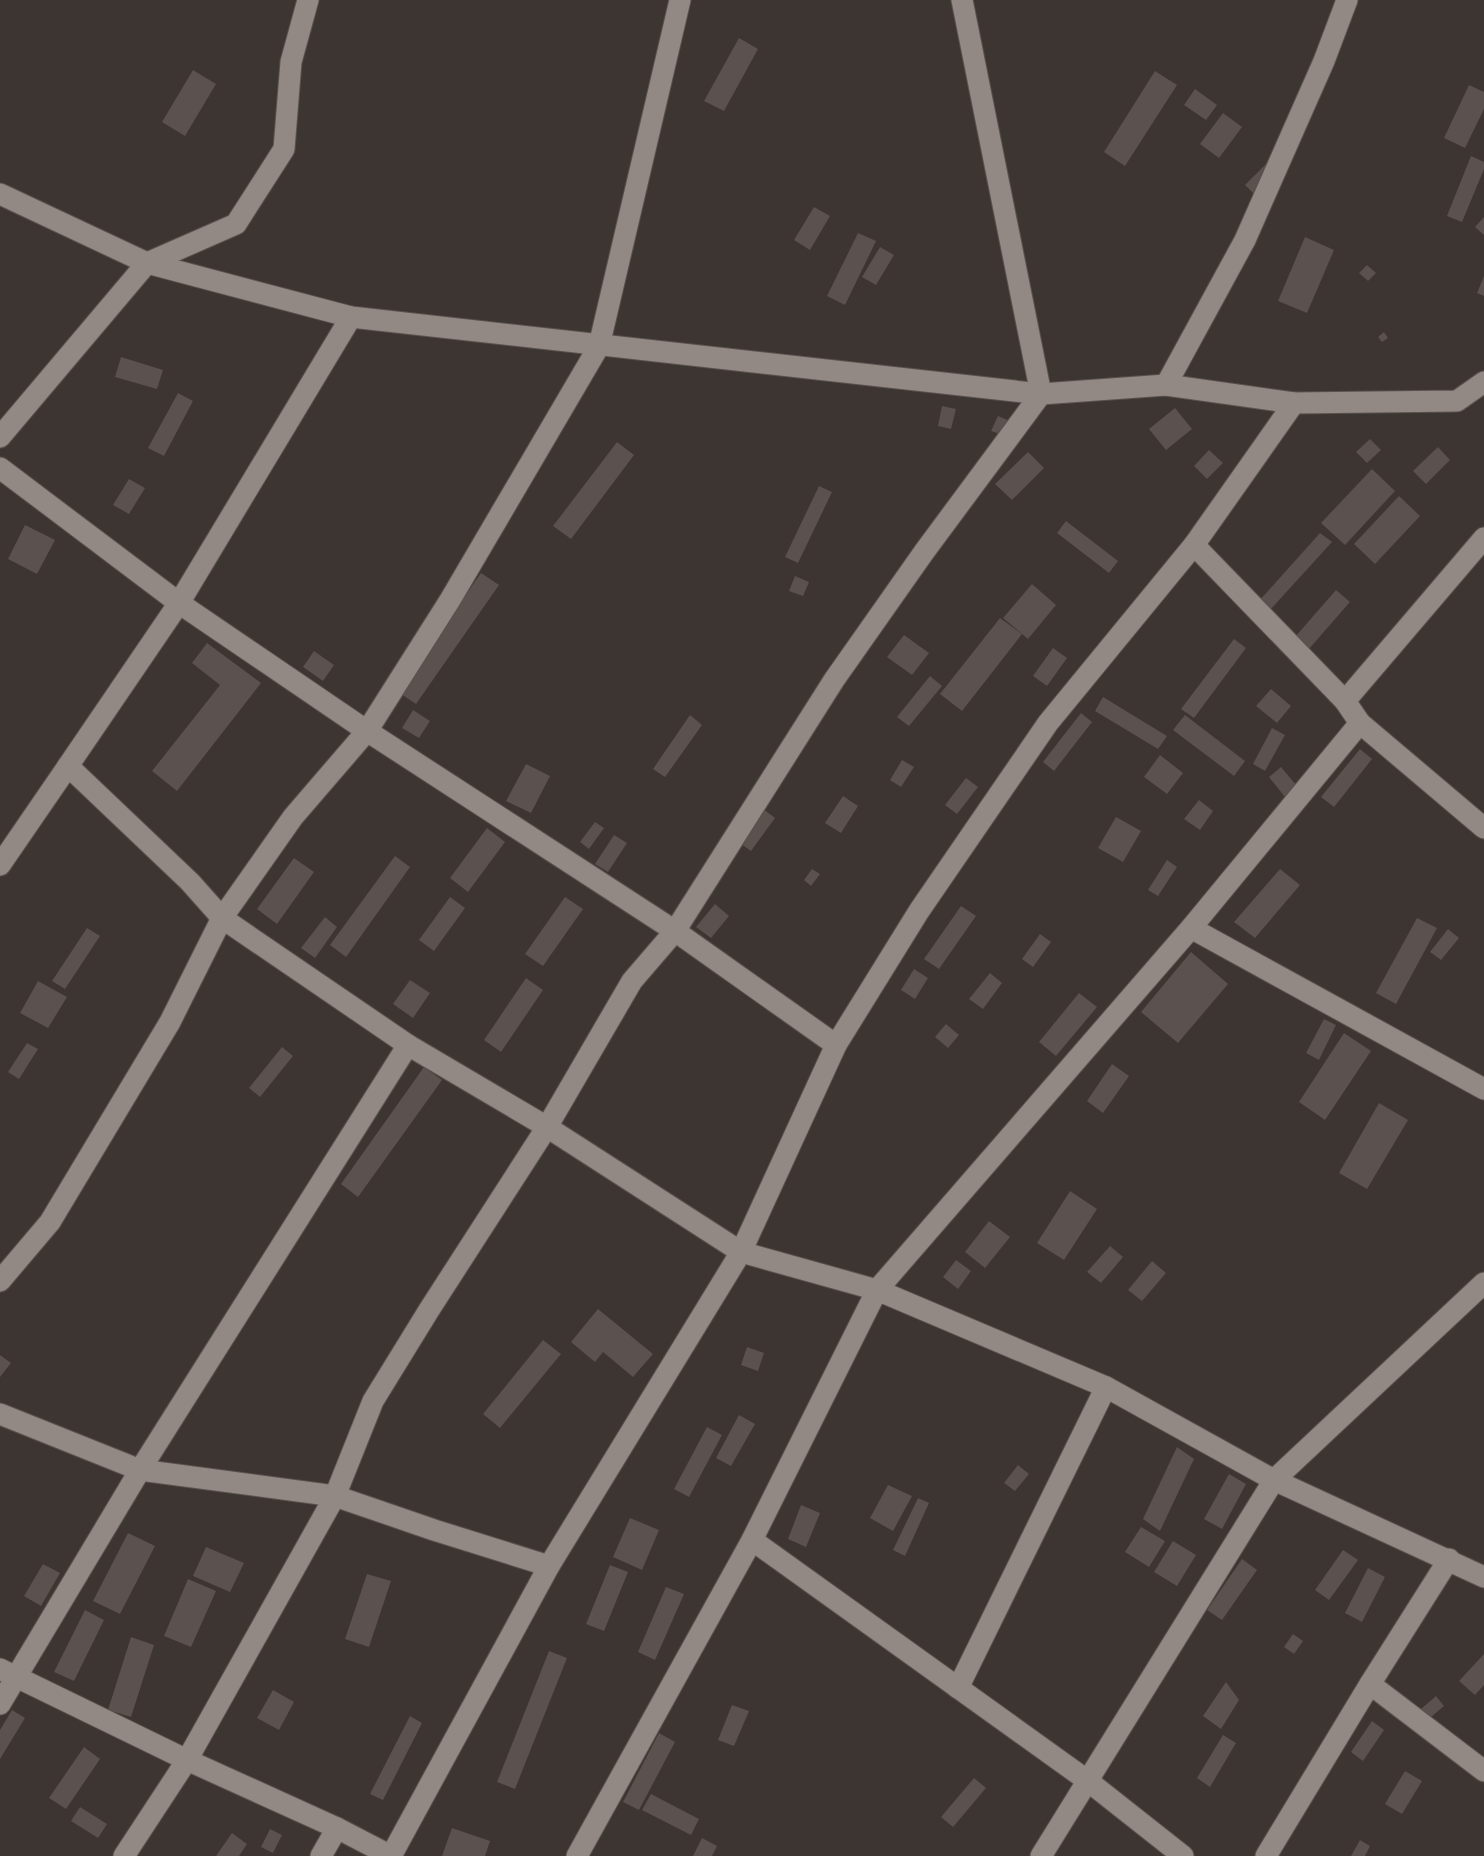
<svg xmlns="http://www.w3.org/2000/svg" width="1484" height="1856" font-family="'Zilla Slab',serif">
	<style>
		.building { fill: #5b514e }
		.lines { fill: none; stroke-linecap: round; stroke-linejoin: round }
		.street-casing { stroke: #59524f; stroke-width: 23 }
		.street { stroke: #928884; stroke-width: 21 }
	</style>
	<rect width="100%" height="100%" fill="#3d3531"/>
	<!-- building -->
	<g class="building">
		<path d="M739,38L758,49L724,111L704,101Z"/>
		<path d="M193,70L216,84L185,136L162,122Z"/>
		<path d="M1155,71L1177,85L1125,166L1104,152Z"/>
		<path d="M1469,85L1484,92V109L1465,148L1444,138Z"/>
		<path d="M1195,89L1217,105L1206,120L1184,105Z"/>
		<path d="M1223,113L1242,127L1219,158L1200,144Z"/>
		<path d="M1471,156L1484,162V169L1462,222L1447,216Z"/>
		<path d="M1268,162L1283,177L1260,200L1245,185Z"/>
		<path d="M814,207L830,216L810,250L794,240Z"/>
		<path d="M1484,217V235L1475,227Z"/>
		<path d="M858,233L876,241L845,305L827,296Z"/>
		<path d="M1305,237L1334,250L1307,313L1278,301Z"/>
		<path d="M880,247L894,255L876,285L862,277Z"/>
		<path d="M1367,265L1376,273L1368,281L1359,273Z"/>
		<path d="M1484,276V296L1477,293Z"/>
		<path d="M1384,332L1388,338L1382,342L1378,337Z"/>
		<path d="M121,357L163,370L157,389L115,377Z"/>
		<path d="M178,393L193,401L164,456L148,448Z"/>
		<path d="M942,406L956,409L951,429L938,426Z"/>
		<path d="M1175,408L1192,429L1166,450L1149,429Z"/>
		<path d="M998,416L1010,421L1003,435L991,431Z"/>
		<path d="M1370,439L1381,450L1367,463L1356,452Z"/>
		<path d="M617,442L634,455L571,539L553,526Z"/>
		<path d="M1438,447L1450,460L1426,484L1413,471Z"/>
		<path d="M1209,450L1223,463L1207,479L1194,466Z"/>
		<path d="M1028,452L1044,468L1012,500L995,484Z"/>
		<path d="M1372,469L1395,491L1345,545L1321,523Z"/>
		<path d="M129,479L145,488L129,514L113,505Z"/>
		<path d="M819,486L832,492L798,563L785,557Z"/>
		<path d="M1399,496L1420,516L1375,564L1354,544Z"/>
		<path d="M1066,521L1118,561L1109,573L1057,533Z"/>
		<path d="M25,525L55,540L37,574L8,559Z"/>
		<path d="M1320,533L1332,542L1269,611L1258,602Z"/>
		<path d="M481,573L499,585L416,704L398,692Z"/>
		<path d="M795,576L809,582L803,596L789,591Z"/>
		<path d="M1032,584L1056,605L1028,639L1003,618Z"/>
		<path d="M1336,590L1350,602L1308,650L1295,637Z"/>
		<path d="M1000,618L1022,634L962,711L940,694Z"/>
		<path d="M904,635L929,653L912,675L887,657Z"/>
		<path d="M1234,639L1246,648L1194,718L1181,709Z"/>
		<path d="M207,643L261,683L177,791L152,771L220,685L192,663Z"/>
		<path d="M1053,648L1067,658L1047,686L1033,676Z"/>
		<path d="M314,651L334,665L323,681L303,667Z"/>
		<path d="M930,676L942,686L909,726L897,717Z"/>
		<path d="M1271,689L1291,706L1277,723L1256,706Z"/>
		<path d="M1103,697L1167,736L1158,749L1095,711Z"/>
		<path d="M413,710L430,721L419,738L402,728Z"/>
		<path d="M1081,713L1092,722L1054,771L1043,762Z"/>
		<path d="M690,715L702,725L665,777L653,769Z"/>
		<path d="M1185,715L1245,761L1234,776L1173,730Z"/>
		<path d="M1272,728L1285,735L1265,771L1253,764Z"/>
		<path d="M1360,749L1372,759L1334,807L1321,797Z"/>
		<path d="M1160,755L1183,773L1167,794L1144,777Z"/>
		<path d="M902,760L914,767L901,787L890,780Z"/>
		<path d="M526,764L550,776L531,813L506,801Z"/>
		<path d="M1281,767L1302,792L1289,802L1269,777Z"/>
		<path d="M966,778L978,787L957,814L945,805Z"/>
		<path d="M843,796L858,806L841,833L825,823Z"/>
		<path d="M1199,800L1213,811L1200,830L1184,819Z"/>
		<path d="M762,808L775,818L751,851L737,841Z"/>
		<path d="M1116,817L1141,831L1123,862L1098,848Z"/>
		<path d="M595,822L604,828L589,849L580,842Z"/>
		<path d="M487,828L505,842L468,892L450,878Z"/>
		<path d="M614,835L627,843L608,872L595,864Z"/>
		<path d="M395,856L410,867L346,957L330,945Z"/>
		<path d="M294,858L314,872L277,924L257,909Z"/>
		<path d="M1167,860L1177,867L1158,896L1148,890Z"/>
		<path d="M812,869L820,874L811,886L804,880Z"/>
		<path d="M1280,869L1300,885L1255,938L1234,922Z"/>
		<path d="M450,897L465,908L434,951L419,940Z"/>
		<path d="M565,897L583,909L543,966L525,954Z"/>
		<path d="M715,904L729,916L711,938L696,927Z"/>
		<path d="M961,906L976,916L939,969L924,959Z"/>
		<path d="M325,917L337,927L315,958L301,948Z"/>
		<path d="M1417,918L1437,928L1396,1004L1376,993Z"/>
		<path d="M87,928L100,936L65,989L52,981Z"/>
		<path d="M1448,929L1459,938L1441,960L1430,952Z"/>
		<path d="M1040,934L1051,942L1033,967L1022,959Z"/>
		<path d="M1191,952L1228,984L1178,1043L1141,1012Z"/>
		<path d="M914,969L928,978L915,999L901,990Z"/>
		<path d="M990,973L1002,983L983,1009L969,999Z"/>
		<path d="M526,978L543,990L501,1052L484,1040Z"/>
		<path d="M410,980L430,993L413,1018L393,1004Z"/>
		<path d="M38,981L67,997L48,1028L20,1013Z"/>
		<path d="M1079,993L1097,1007L1056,1056L1039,1042Z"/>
		<path d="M1324,1019L1336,1025L1319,1060L1306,1053Z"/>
		<path d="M946,1024L959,1035L948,1048L935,1037Z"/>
		<path d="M1344,1033L1371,1051L1325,1120L1299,1102Z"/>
		<path d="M27,1043L38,1049L19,1079L8,1072Z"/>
		<path d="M282,1047L293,1056L260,1097L249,1088Z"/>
		<path d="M1112,1064L1129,1076L1103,1113L1087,1101Z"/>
		<path d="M424,1067L442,1080L358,1197L341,1184Z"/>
		<path d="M1379,1103L1408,1120L1367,1189L1339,1173Z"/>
		<path d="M1070,1191L1097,1209L1064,1260L1037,1243Z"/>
		<path d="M989,1221L1010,1237L985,1268L965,1252Z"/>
		<path d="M1110,1246L1123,1257L1101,1283L1087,1272Z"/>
		<path d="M956,1260L971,1271L958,1289L943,1277Z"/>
		<path d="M1152,1261L1166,1273L1142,1301L1128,1290Z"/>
		<path d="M598,1309L653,1354L633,1377L603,1352L595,1362L571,1342Z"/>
		<path d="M543,1340L561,1354L500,1428L483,1414Z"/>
		<path d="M747,1347L764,1353L758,1371L741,1365Z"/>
		<path d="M0,1355L11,1363L0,1377Z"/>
		<path d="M739,1415L755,1424L731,1466L716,1458Z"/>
		<path d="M707,1427L722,1435L689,1497L674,1489Z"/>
		<path d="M1177,1447L1194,1459L1160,1531L1143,1519Z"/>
		<path d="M1018,1465L1029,1474L1015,1491L1004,1483Z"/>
		<path d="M1229,1474L1246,1484L1222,1529L1204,1519Z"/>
		<path d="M888,1485L912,1496L893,1531L870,1518Z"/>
		<path d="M918,1498L929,1503L905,1556L893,1550Z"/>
		<path d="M801,1505L820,1513L806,1547L788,1539Z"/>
		<path d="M630,1518L659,1530L642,1570L613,1557Z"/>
		<path d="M1141,1527L1165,1541L1149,1567L1125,1552Z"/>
		<path d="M128,1533L155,1546L120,1614L93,1601Z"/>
		<path d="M1173,1541L1196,1555L1177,1586L1154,1572Z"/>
		<path d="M206,1547L244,1563L230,1592L193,1576Z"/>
		<path d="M1343,1550L1358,1560L1329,1600L1315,1590Z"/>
		<path d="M1242,1559L1257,1570L1222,1620L1207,1610Z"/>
		<path d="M43,1564L60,1573L41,1606L24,1596Z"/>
		<path d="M610,1565L628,1572L604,1631L586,1624Z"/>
		<path d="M1368,1568L1385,1577L1362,1622L1345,1613Z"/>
		<path d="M367,1574L391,1581L369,1647L345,1639Z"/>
		<path d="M188,1579L216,1591L191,1647L164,1636Z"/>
		<path d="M666,1587L684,1594L655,1660L638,1652Z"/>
		<path d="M85,1610L104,1620L74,1681L54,1672Z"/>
		<path d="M1293,1634L1303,1641L1294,1654L1284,1647Z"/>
		<path d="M131,1637L154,1645L131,1717L108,1710Z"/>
		<path d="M549,1651L567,1658L515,1789L497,1782Z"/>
		<path d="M1484,1654V1685L1475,1695L1459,1681Z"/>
		<path d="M1226,1682L1239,1700L1221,1729L1203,1716Z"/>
		<path d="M273,1690L294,1702L279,1730L257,1718Z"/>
		<path d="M1436,1696L1444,1706L1430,1718L1421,1709Z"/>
		<path d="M732,1705L749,1711L734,1746L718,1740Z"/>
		<path d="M12,1710L25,1718L0,1759V1730Z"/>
		<path d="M410,1716L422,1723L383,1800L370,1794Z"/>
		<path d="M1372,1721L1384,1730L1363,1761L1351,1752Z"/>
		<path d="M659,1733L675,1742L639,1810L623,1802Z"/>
		<path d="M1223,1735L1236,1743L1210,1787L1197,1778Z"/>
		<path d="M84,1747L100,1759L66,1809L49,1798Z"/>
		<path d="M1405,1771L1422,1781L1402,1814L1385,1804Z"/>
		<path d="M974,1778L986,1788L953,1827L941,1817Z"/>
		<path d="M651,1794L699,1819L691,1835L642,1810Z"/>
		<path d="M80,1807L107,1824L98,1838L71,1821Z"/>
		<path d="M452,1828L490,1841L485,1856H442Z"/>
		<path d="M270,1829L282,1835L273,1853L261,1847Z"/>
		<path d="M232,1833L247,1844L239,1856H216Z"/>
		<path d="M702,1838L717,1846L712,1856H693Z"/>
		<path d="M1360,1840L1370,1846L1365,1856H1351Z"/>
	</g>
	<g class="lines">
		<!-- street casing -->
		<g class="street-casing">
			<g id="street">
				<path d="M0,194L147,263L351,317L1041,394L1166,385L1294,403L1457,401L1484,382"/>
				<path d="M351,317L179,603L68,766L190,882L222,918L408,1045L547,1127L741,1252L877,1290L1106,1387L1274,1480L1484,1577"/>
				<path d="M1166,385L1245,240L1324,61L1347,0"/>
				<path d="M0,437L147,263L236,224L284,149L291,62L308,0"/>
				<path d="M0,468L179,603L367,731L675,931L836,1045"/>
				<path d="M1194,545L1345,701L1360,723L1484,828"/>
				<path d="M1345,701L1484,538"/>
				<path d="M0,865L68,766"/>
				<path d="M1191,928L1484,1089"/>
				<path d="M0,1281L50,1222L170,1022L222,918L293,817L367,731L450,600L599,346L680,0"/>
				<path d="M0,1414L140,1470L335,1496L434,1530L549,1566"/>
				<path d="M752,1540L1088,1781L1183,1856"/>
				<path d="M0,1669L187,1760L337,1828L391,1856"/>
				<path d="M1370,1684L1484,1771"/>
				<path d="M958,1688L1106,1387"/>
				<path d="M0,1704L140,1470L408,1045"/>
				<path d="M124,1856L187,1760L335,1496L373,1401L429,1310L547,1127L632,981L675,931L834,680L924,552L1041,394L962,0"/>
				<path d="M321,1856L337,1828"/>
				<path d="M391,1856L549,1566L741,1252L836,1045L919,911L1048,723L1194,545L1294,403"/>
				<path d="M577,1856L752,1540L877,1290L1191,928L1360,723"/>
				<path d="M1041,1856L1274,1480L1484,1283"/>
				<path d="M1266,1856L1370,1684L1449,1559"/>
			</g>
		</g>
		<!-- street -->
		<use href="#street" class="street"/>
	</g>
</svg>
